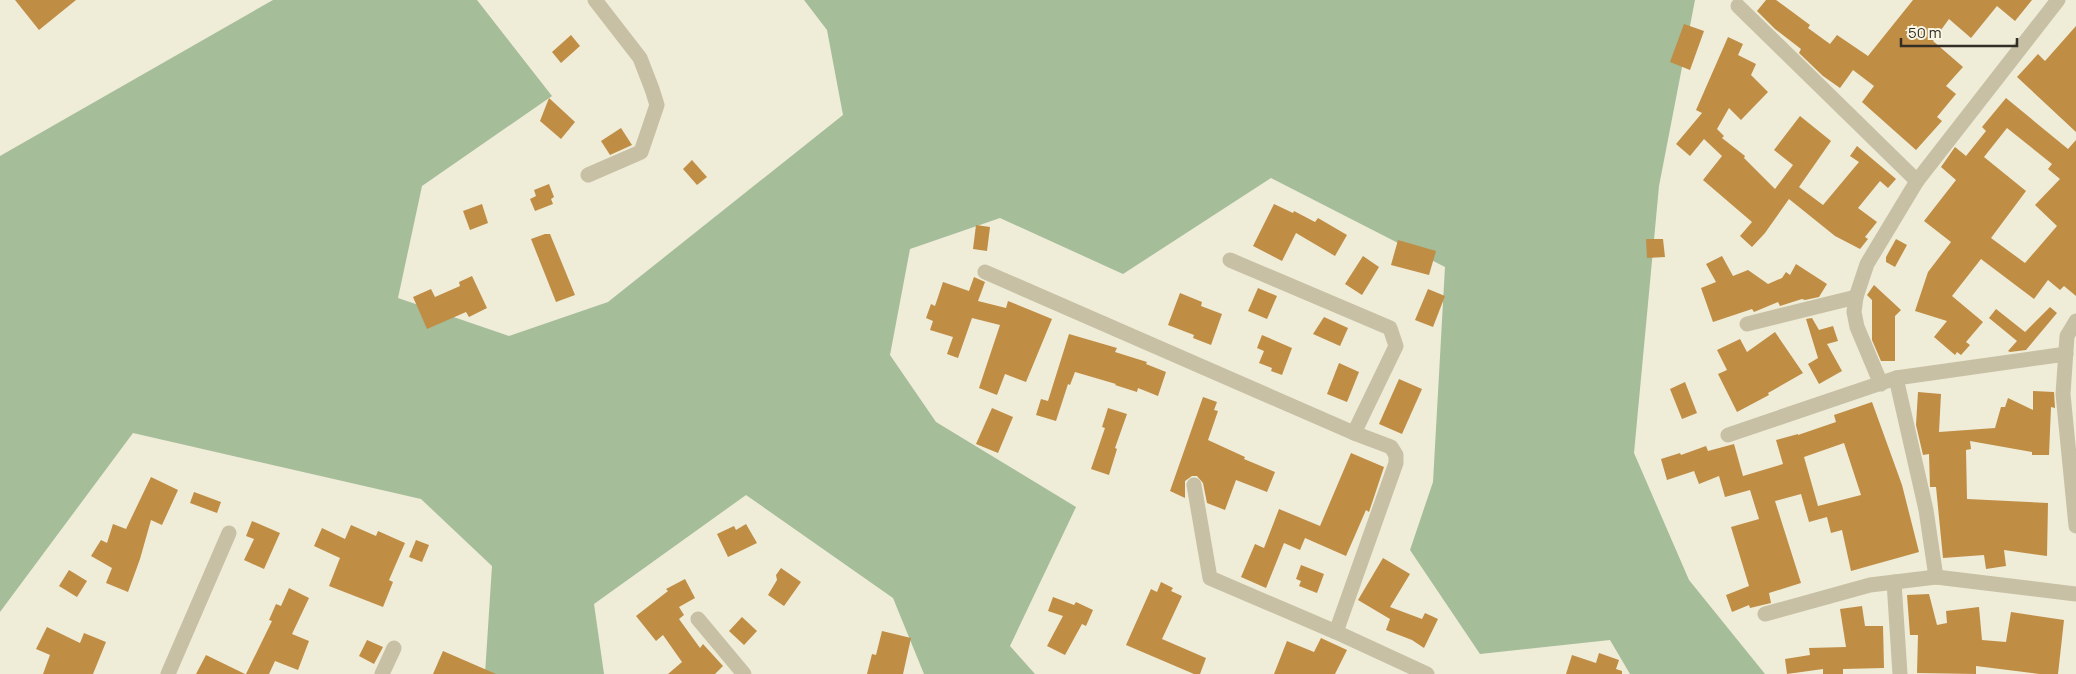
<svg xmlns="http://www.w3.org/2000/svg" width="2076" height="674" font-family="Manrope,sans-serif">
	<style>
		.green { fill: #a5bd99 }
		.building { fill: #c08d45; fill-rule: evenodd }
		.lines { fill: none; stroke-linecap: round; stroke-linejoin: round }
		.minor { stroke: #c7c0a4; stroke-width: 15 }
	</style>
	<rect width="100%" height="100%" fill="#efecd8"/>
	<!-- green -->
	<path class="green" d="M273,0H477L552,96L422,186L398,298L509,336L608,302L843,115L827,30L804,0H1695L1659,186L1634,453L1689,580L1765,674H1630L1610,640L1480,654L1410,550L1433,482L1445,267L1271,178L1123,274L1000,218L910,249L890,355L936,422L1076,507L1010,646L1035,674H924L893,598L746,495L594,604L604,674H485L492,566L421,499L133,433L0,612V156Z"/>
	<!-- building -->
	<g class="building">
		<path d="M15,0H76L39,30Z"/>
		<path d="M1766,0H1776L1783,5L1810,25L1808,28L1830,44L1837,35L1868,56L1913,0H2032L2015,21L1997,6L1971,38L1949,19L1933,41L1963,67L1946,86L1956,94L1937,117L1942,121L1916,150L1862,102L1874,86L1853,70L1840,88L1823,76L1799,53L1801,49L1775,29L1757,11Z"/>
		<path d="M1684,24L1704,31L1690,70L1670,62Z"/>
		<path d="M2076,26V132L2017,77L2038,54L2045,61Z"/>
		<path d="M571,35L580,46L561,63L552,52Z"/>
		<path d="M1728,37L1743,44L1738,55L1756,64L1751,75L1768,92L1741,120L1729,108L1717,129L1724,136L1722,138L1745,156L1744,158L1775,189L1793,165L1774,150L1800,116L1831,141L1799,187L1823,205L1859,162L1850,156L1857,146L1896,179L1888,188L1880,181L1858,208L1877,222L1865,237L1868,239L1860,249L1835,236L1789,199L1765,233L1752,247L1740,236L1752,222L1703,180L1722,156L1704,139L1690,156L1676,144L1702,113L1696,110Z"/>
		<path d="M549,98L575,122L561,139L540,121Z"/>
		<path d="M2006,98L2068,149L2076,140V296L2064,286L2060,290L2048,280L2034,299L1981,259L1952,296L1983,322L1966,342L1970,345L1961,355L1957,352L1955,355L1934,337L1947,321L1915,311L1928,272L1951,242L1924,221L1956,180L1941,167L1955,147L1966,156L1986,131L1982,127ZM2007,128L2052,164L2048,169L2060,179L2035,205L2057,226L2025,263L1991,238L2026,191L1984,157Z"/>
		<path d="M621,128L632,145L610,155L601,141Z"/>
		<path d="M692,160L707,177L697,185L683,169Z"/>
		<path d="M549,184L554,197L551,199L553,204L535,211L530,199L536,196L534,190Z"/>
		<path d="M482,204L488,223L470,230L463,211Z"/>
		<path d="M1274,204L1293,213L1294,211L1315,222L1318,218L1347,235L1335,256L1296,233L1282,261L1253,246Z"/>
		<path d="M976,225L990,227L987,251L973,249Z"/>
		<path d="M545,234H550L575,295L556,302L531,239Z"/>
		<path d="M1646,239H1663L1665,257L1647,258Z"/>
		<path d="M1896,239L1907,245L1895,267L1886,262V257Z"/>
		<path d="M1398,240L1436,251L1429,275L1391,265Z"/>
		<path d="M1363,256L1379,267L1362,295L1345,284Z"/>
		<path d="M1722,256L1733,276L1748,270L1768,284L1782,278L1786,272L1790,275L1796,264L1827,284L1819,297L1805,300L1802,299L1780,306L1778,302L1754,312L1752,309L1713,322L1701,288L1716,282L1706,264Z"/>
		<path d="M472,276L487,308L469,317L466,312L427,329L413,297L431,289L435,297L460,286L459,282Z"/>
		<path d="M974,277L985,282L978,301L1006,308L1008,301L1052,319L1026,382L1005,374L997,395L979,388L1000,325L972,318L958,358L947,354L953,337L930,330L933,321L926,318L931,304L935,306L943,282L969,291Z"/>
		<path d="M1874,285L1901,310L1895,316V361H1881L1872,340V300L1867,295Z"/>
		<path d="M1258,288L1277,296L1267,319L1248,311Z"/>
		<path d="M1428,289L1445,296L1433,327L1415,320Z"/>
		<path d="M1180,293L1202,302L1201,306L1222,314L1211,345L1193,338L1194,335L1168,325Z"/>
		<path d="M2050,307L2057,313L2026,350L2010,352L2008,351L2017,341L1989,318L1996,309L2025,332Z"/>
		<path d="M1324,317L1348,328L1340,346L1313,334Z"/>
		<path d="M1812,318L1819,330L1833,326L1838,341L1827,344L1842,371L1819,384L1808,364L1818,358L1806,319Z"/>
		<path d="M1775,332L1803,373L1768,393L1769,395L1737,412L1718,374L1727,370L1717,350L1740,339L1747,352Z"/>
		<path d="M1069,334L1117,348L1115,352L1147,362L1146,364L1166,372L1158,396L1138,388L1137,392L1115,385L1116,384L1075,372L1070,385L1068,384L1056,421L1036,415L1041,399L1048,401Z"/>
		<path d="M1262,335L1292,348L1282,375L1271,371L1272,368L1259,363L1264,351L1257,348Z"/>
		<path d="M1339,363L1359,372L1347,402L1327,394Z"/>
		<path d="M1399,379L1422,389L1402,434L1379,424Z"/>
		<path d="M1685,382L1697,413L1682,419L1670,389Z"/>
		<path d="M2033,391L2054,392L2055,408L2051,407L2049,455H2032V452L1970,441L1971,449L1966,450L1967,499L2048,503L2047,556L2004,550L2006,566L1986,569L1984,555L1943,558L1936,487H1930L1929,454L1923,455L1916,425L1918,392L1941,394L1939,432L1995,428L2001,407H2005L2008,398L2033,410Z"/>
		<path d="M1203,397L1217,402L1214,410L1218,411L1208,440L1245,457L1244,459L1275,472L1267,492L1236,480L1225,510L1207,503L1203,483L1197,476H1192L1185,481V498L1170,491Z"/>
		<path d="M1872,402L1902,485L1919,552L1851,571L1842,530L1831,533L1827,517L1809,522L1801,494L1775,501L1801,583L1769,593L1771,603L1750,608L1749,605L1732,612L1726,595L1749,586L1731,527L1759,519L1750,490L1725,497L1719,476L1699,484L1694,471L1667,480L1661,459L1680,453L1681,455L1706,446L1708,451L1734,444L1743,476L1783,464L1776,440L1798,434V435L1836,422L1834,415ZM1844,443L1861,495L1818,506L1804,457Z"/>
		<path d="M992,408L1013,417L998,453L976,444Z"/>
		<path d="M1108,408L1127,414L1115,448L1117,449L1109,475L1091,469L1105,428L1102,427Z"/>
		<path d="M1351,453L1384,467L1369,512L1366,510L1346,556L1305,538L1300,550L1284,543L1266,588L1241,577L1255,544L1264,548L1279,509L1320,526Z"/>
		<path d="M151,477L178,490L162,525L151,520L140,559L128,592L106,583L112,568L91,556L101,540L107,543L113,524L126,529Z"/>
		<path d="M194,492L221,502L217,513L190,503Z"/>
		<path d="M252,521L280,533L264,569L244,560L254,539L246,536Z"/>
		<path d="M746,524L757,543L728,557L717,534L734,526L736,530Z"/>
		<path d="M351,525L376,536L378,531L405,543L389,580L393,582L383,607L329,586L340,558L314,546L322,528L345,539Z"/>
		<path d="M416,540L429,545L422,562L409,557Z"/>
		<path d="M1383,558L1410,574L1390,607L1422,619L1425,613L1438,619L1424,648L1412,640L1386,630L1390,619L1358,600Z"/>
		<path d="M1301,565L1324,574L1317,593L1299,586L1301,581L1296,579Z"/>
		<path d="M781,568L801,582L784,606L768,595L777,580L776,575Z"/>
		<path d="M69,570L87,581L77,597L59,586Z"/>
		<path d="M685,579L695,598L679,607L684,615L679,619L700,648L703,644L723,666L715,674H668L682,662L663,635L656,641L636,616L668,591L666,589Z"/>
		<path d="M1161,582L1173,588L1171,591L1182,596L1162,639L1206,658L1200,674H1194L1126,645L1151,589L1157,592Z"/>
		<path d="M289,588L309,598L292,634L309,641L298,670L275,661L269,674H246L272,621L269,620L276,604L281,606Z"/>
		<path d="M1929,594L1937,625L1947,623L1946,611L1979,607L1982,640L2006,642L2011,612L2064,620L2058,674H2039L1976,666V674L1917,673L1918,635H1910L1907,595Z"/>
		<path d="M1053,597L1074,605L1076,602L1093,610L1086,626L1082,624L1065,655L1047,646L1063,616L1048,611Z"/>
		<path d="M1862,606L1865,626H1883L1884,668L1843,669V674H1823V669L1787,674L1785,659L1810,655L1809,648L1846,647L1840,609Z"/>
		<path d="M742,617L757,631L744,645L729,631Z"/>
		<path d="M47,627L80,643L84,633L106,642L93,674H43L50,655L36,649Z"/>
		<path d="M882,631L911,638L903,674H867L872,654L876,655Z"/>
		<path d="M1321,638L1347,650L1335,674H1274L1287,641L1314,652Z"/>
		<path d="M367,640L383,647L374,664L359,656Z"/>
		<path d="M443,651L496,674H433Z"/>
		<path d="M1599,653L1619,660L1616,669L1622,671V674H1566L1572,655L1596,663Z"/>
		<path d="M206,655L245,674H196Z"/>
	</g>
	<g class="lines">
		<!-- minor -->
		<g class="minor">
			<path d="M1738,6L1917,181"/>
			<path d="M588,175L641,152L657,105L652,89L640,58L595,0"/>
			<path d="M1230,260L1390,328L1396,346L1354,433"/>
			<path d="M985,272L1354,433L1391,447L1396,455V463L1336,632"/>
			<path d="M2076,321L2067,336L2063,394L2076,526"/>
			<path d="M1747,324L1856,297"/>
			<path d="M1896,378L1926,510L1936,577"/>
			<path d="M1881,384L1857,327L1854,312L1856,297L1867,264L1917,181L2058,0"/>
			<path d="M1728,435L1896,378L2066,354"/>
			<path d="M1194,485L1210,578L1336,632L1427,674"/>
			<path d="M1894,582L1900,674"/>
			<path d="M1765,614L1870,585L1936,577L2076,594"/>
			<path d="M698,619L744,674"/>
			<path d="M168,674L229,533"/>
			<path d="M382,674L394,648"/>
		</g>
	</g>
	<!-- scale -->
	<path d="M1901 38v8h116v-8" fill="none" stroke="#322e26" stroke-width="2.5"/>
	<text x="1908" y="38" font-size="15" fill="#322e26" stroke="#f8f5e3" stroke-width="4" paint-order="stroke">50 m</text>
</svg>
